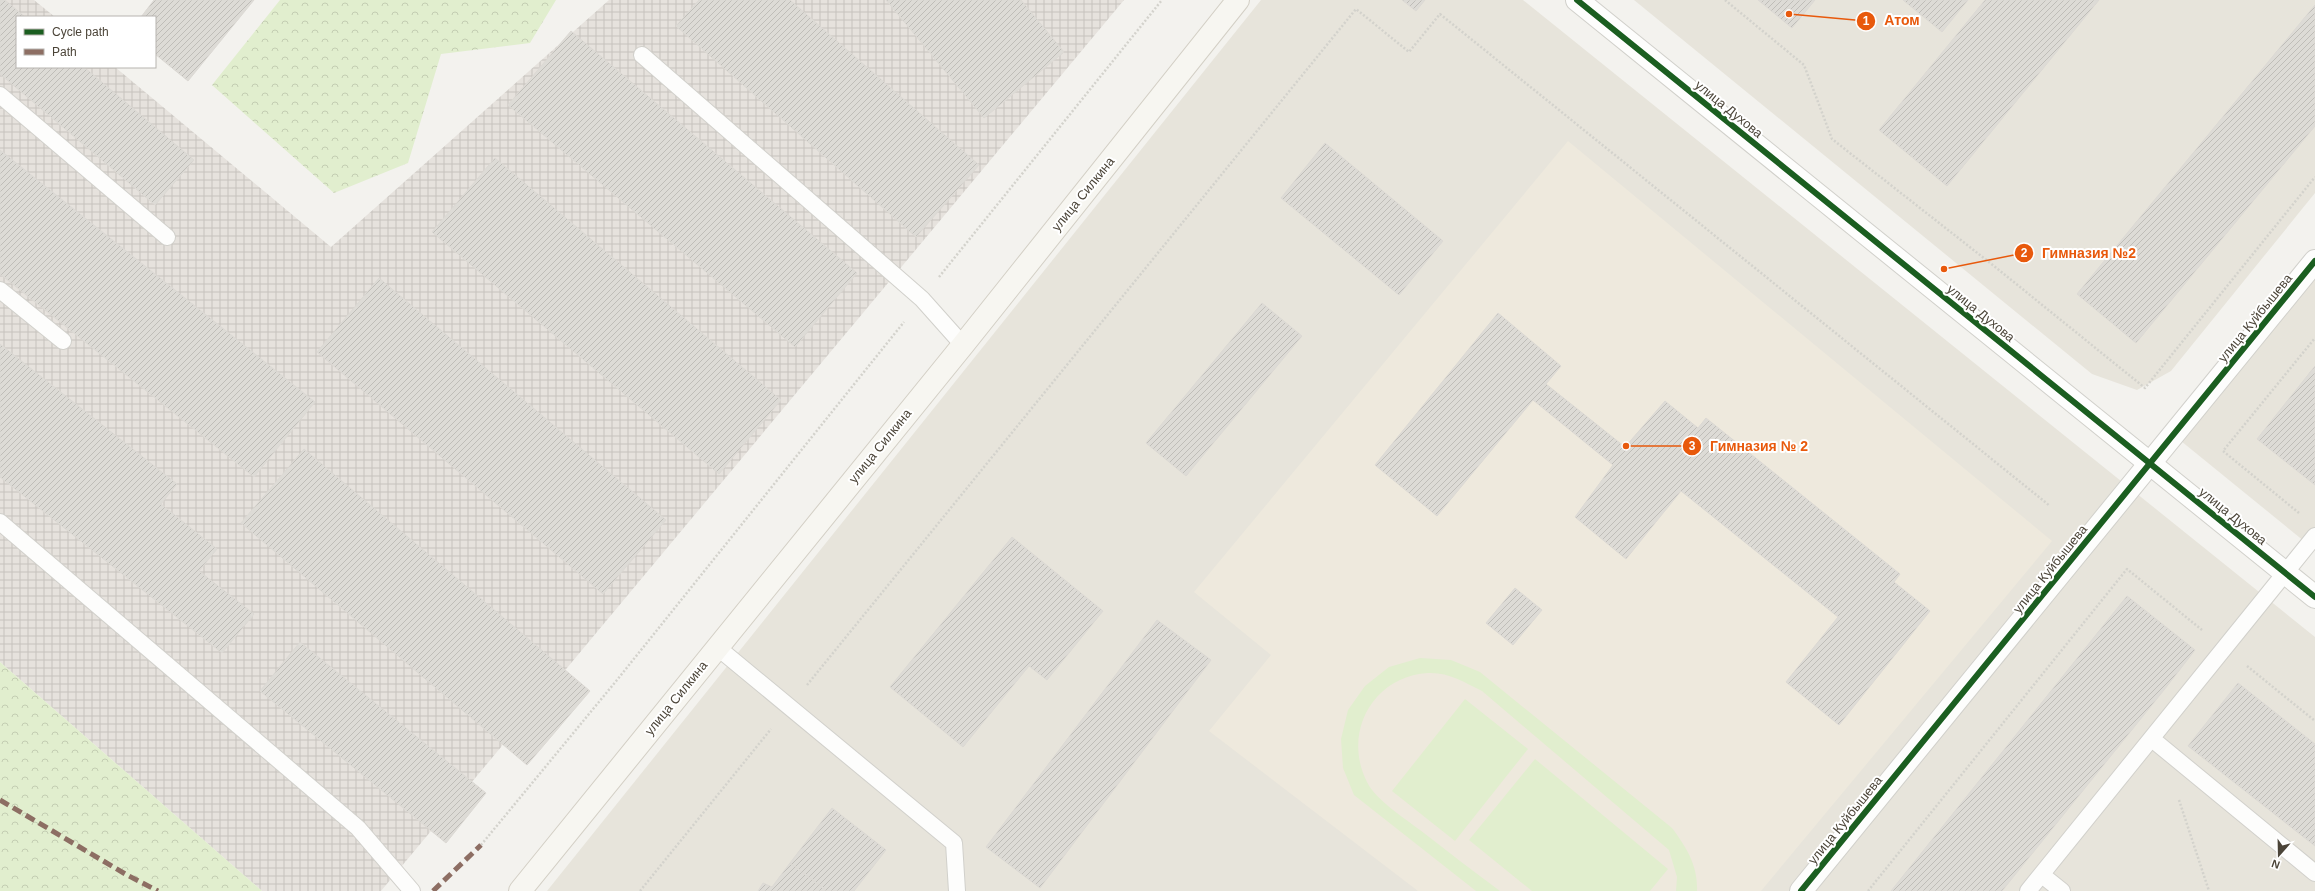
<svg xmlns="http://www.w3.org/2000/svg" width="2315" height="891" font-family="Arial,sans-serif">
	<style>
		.residential { fill: #e7e4db }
		.industrial { fill: url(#industrial-grid) }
		.education { fill: #eee9dd }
		.forest { fill: url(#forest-crowns) }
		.park { fill: #e1eece }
		.building { fill: url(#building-hatch); stroke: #dcd9d4 }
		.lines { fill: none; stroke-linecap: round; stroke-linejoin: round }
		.lane-casing { stroke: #d1d0cb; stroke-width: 18 }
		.street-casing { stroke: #d1d0cb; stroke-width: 24 }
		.secondary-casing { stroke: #d3cfc5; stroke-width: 24 }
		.path { stroke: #d3d2cc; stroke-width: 2.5; stroke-dasharray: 2 2; stroke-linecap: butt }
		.lane { stroke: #fdfdfc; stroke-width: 16 }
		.street { stroke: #fdfdfc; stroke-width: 22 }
		.secondary { stroke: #f7f6f1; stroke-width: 22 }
		.quiet { stroke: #8d6e63; stroke-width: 5; stroke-dasharray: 10 5; stroke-linecap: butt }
		.cycleway-casing { stroke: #fff; stroke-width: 8 }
		.cycleway { stroke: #1b5e20; stroke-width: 6 }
		.labels { text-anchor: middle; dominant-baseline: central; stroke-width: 4; stroke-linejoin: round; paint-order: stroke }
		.street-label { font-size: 13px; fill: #4b4438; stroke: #fff }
		.leader { fill: none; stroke: #e8590c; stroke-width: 1.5 }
		.callout-dot { fill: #e8590c; stroke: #fff; stroke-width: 1.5 }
		.mark-label { font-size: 12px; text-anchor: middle; font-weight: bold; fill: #fff }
		.callout-label { font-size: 14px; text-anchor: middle; font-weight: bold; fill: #e8590c; stroke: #fff; stroke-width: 4; stroke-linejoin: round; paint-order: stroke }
	</style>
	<defs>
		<pattern id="industrial-grid" width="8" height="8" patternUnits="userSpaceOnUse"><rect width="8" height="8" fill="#e6e2dd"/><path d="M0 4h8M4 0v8" fill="none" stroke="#c7c3be"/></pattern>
		<pattern id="forest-crowns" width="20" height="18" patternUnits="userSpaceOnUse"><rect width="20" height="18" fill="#e1eece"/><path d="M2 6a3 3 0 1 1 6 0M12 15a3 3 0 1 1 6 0" fill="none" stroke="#c3cdb2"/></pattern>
		<pattern id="building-hatch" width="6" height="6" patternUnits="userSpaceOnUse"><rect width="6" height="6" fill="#dddbd6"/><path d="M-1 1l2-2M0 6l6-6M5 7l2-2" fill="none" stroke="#bfbdb8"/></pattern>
	</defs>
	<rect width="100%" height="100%" fill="#f3f2ee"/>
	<!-- residential -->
	<g class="residential">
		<path d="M1261,0H1523L2315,637V891H547Z"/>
		<path d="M1634,0H2315V193L2171,371L2137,390L2092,374Z"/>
		<path d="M2315,276V550L2181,441Z"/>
	</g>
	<!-- industrial -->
	<path class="industrial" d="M0,0H34L55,17H17V67H115L331,247L609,0H1124L381,891H262L0,662Z"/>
	<!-- education -->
	<path class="education" d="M1568,141L2052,541L1761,891H1418L1209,731L1271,655L1194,592Z"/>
	<!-- forest -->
	<g class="forest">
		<path d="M280,0H556L530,43L441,54L408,163L334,193L212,85Z"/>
		<path d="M0,662L262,891H0Z"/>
	</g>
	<!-- park -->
	<g class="park">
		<path d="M1420,658L1451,660L1480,672L1672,828C1687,848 1698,866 1697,891H1676L1677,877L1669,850L1482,691C1464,682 1448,672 1428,673C1373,676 1342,733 1367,782C1375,799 1404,818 1420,830C1447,851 1473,871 1500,891H1476L1354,795L1343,768L1341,739L1348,710L1365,686L1389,667Z"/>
		<path d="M1465,699L1528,749L1455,841L1392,791Z"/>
		<path d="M1535,759L1668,869L1650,891H1532L1469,840Z"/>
	</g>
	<!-- building -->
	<g class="building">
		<path d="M0,0H5L25,17H17V67H84L194,160L155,205L0,74Z"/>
		<path d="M154,0H254L188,81L155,54V17H141Z"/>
		<path d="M699,0H790L979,165L916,237L676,26Z"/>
		<path d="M886,0H1021L1064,52L984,118Z"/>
		<path d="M1402,0H1425L1416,11Z"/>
		<path d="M1758,0H1815L1792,28Z"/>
		<path d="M1903,0H1968L1942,32Z"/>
		<path d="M1985,0H2099L1947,186L1879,130Z"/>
		<path d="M2315,5V126L2136,343L2077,294Z"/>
		<path d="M571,31L857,273L795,347L508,105Z"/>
		<path d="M1325,143L1443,241L1399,295L1281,198Z"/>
		<path d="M0,150L315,402L254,477L0,274Z"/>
		<path d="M495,158L781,400L719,474L432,232Z"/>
		<path d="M379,278L666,520L603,594L317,352Z"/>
		<path d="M1262,303L1302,336L1186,476L1146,443Z"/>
		<path d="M1498,313L1561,366L1546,384L1625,447L1665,401L1698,428L1706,418L1900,574L1894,582L1930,611L1839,725L1786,682L1838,617L1681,491L1626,559L1575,517L1613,465L1533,400L1437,516L1375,465Z"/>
		<path d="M0,344L177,484L161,504L217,549L199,571L254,614L222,653L0,477Z"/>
		<path d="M2315,366V485L2257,439Z"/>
		<path d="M304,449L590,691L527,765L241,523Z"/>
		<path d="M1012,537L1103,611L1047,680L1029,666L963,747L890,687Z"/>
		<path d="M1515,588L1542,610L1513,645L1486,623Z"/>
		<path d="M2127,596L2195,650L2164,690L2002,891H1891Z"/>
		<path d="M1157,620L1211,660L1040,888L986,847Z"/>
		<path d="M300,642L486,793L446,843L260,691Z"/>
		<path d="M2238,683L2315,744V846L2188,746Z"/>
		<path d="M832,808L886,850L854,891H827L790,863Z"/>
		<path d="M790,863L827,891H758L763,883L772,887Z"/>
	</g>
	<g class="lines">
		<!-- lane casing -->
		<g class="lane-casing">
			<g id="lane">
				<path d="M642,55L922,299L963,345"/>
				<path d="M0,95L167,237"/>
				<path d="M0,290L63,341"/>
				<path d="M0,522L358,828L412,891"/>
				<path d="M717,647L954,843L957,891"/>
				<path d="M2152,739L2315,873"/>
				<path d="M2042,875L2062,891"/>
				<path d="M2028,891L2315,536"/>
			</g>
		</g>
		<!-- street casing -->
		<g class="street-casing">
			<g id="street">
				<path d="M1577,0L2315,597"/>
				<path d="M1801,891L2315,261"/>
			</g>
		</g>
		<!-- secondary casing -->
		<g class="secondary-casing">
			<path id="secondary" d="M520,891L963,345L1238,0"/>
		</g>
		<!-- path -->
		<g class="path">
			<path d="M1725,0L1804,65L1832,139L1994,266L2145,388L2315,177"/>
			<path d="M939,277L1162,0"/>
			<path d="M2299,513L2223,451L2315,338"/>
			<path d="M2247,666L2315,721"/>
			<path d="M807,685L1356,9L1409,52L1440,14L2050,506"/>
			<path d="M2179,800L2209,891"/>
			<path d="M481,845L617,680L904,322"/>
			<path d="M640,891L771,729"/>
			<path d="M1868,891L2127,569L2202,630"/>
		</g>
		<!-- lane -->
		<use href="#lane" class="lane"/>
		<!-- street -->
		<use href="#street" class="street"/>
		<!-- secondary -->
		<use href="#secondary" class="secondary"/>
		<!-- quiet -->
		<g class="quiet">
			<path d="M0,800L127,875L158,891"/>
			<path d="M433,891L481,845"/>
		</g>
		<!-- cycleway casing -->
		<g class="cycleway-casing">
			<g id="cycleway">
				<path d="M1577,0L2315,597"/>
				<path d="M1801,891L2315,261"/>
			</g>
		</g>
		<!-- cycleway -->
		<use href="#cycleway" class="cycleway"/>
	</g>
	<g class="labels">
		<!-- street labels -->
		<g class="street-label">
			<text transform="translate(1729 109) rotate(39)">улица Духова</text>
			<text transform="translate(1083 194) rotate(-51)">улица Силкина</text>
			<text transform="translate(1981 313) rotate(39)">улица Духова</text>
			<text transform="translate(2255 318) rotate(-51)">улица Куйбышева</text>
			<text transform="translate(880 446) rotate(-51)">улица Силкина</text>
			<text transform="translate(2233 516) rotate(39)">улица Духова</text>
			<text transform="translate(2050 569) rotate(-51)">улица Куйбышева</text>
			<text transform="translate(676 698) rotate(-51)">улица Силкина</text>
			<text transform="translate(1845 820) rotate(-51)">улица Куйбышева</text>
		</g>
	</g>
	<!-- callouts -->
	<path class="leader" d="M1789 14L1866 21M1944 269L2024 253M1626 446L1692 446"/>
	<g class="callout-dot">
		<circle cx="1789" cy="14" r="4"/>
		<circle cx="1944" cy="269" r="4"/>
		<circle cx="1626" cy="446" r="4"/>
		<circle cx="1866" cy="21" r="10"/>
		<circle cx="2024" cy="253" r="10"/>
		<circle cx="1692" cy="446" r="10"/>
	</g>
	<g class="mark-label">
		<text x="1866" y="25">1</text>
		<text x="2024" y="257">2</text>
		<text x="1692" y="450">3</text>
	</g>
	<g class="callout-label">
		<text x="1902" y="25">Атом</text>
		<text x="2089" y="258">Гимназия №2</text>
		<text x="1759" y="451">Гимназия № 2</text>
	</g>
	<!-- legend -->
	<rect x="16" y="16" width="140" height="52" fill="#ffffff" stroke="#b7b4af"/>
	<rect x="24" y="29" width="20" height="6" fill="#1b5e20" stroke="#b7b4af"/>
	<text x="52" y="36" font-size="12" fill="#4b4438">Cycle path</text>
	<rect x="24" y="49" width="20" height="6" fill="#8d6e63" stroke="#b7b4af"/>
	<text x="52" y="56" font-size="12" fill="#4b4438">Path</text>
	<!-- north arrow -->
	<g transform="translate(2279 855) rotate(200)" stroke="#ffffff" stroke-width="3" paint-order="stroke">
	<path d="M0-3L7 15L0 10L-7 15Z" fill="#4b4438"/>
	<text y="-6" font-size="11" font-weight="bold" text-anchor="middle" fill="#4b4438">N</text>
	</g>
</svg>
